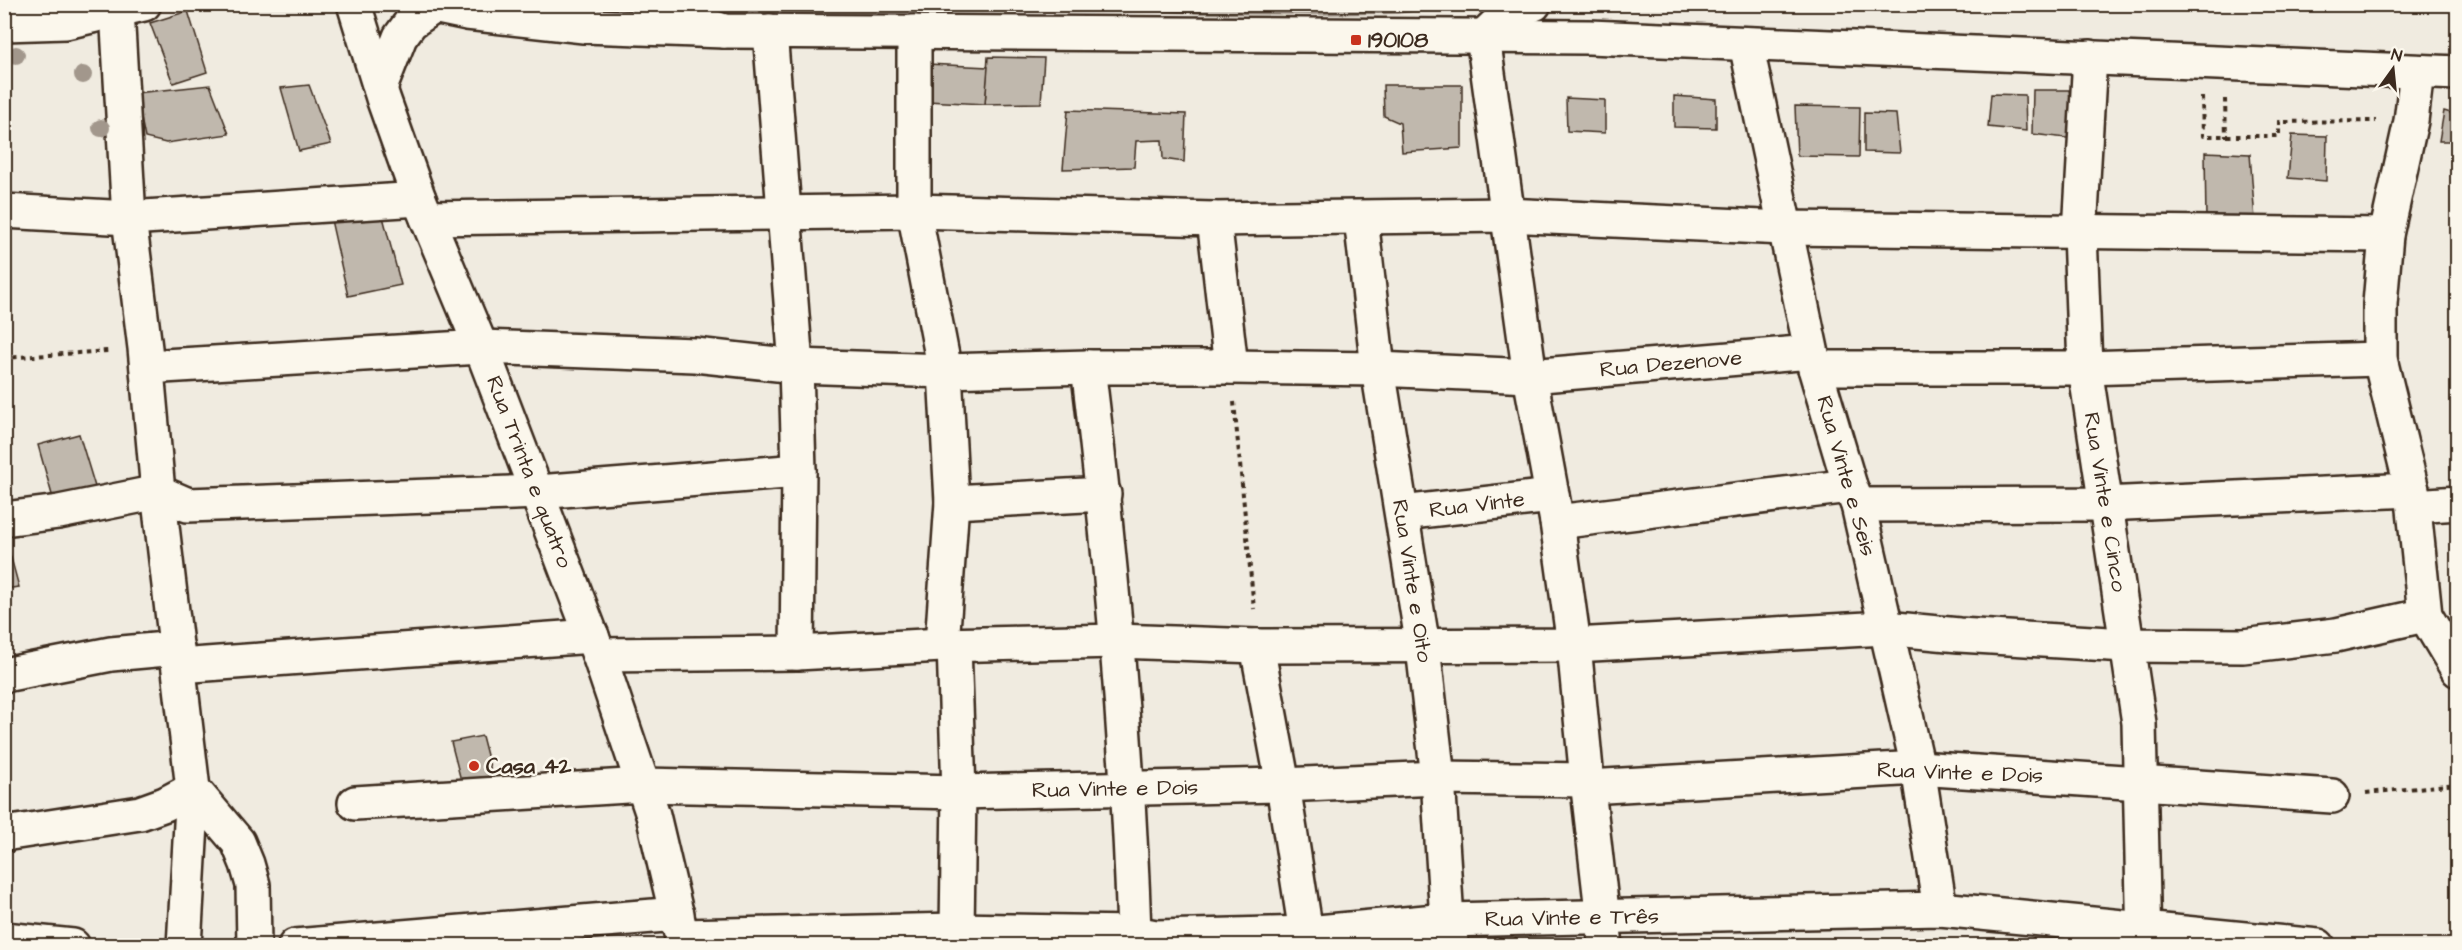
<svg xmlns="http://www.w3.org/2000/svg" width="2462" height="950" font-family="'Architects Daughter',sans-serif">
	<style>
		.forest { fill: url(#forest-crowns); stroke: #887c70; stroke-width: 1.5 }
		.building { fill: #c0b8ad; stroke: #3b2a1e; stroke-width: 1.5 }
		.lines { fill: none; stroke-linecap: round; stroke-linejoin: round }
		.street-casing { stroke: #3b2a1e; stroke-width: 38 }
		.secondary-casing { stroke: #3b2a1e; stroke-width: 38 }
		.highway-casing { stroke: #3b2a1e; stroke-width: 38 }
		.path { stroke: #3b2a1e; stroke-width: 4; stroke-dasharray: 4.5 4.5; stroke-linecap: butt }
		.street { stroke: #fbf7ec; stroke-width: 33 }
		.secondary { stroke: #fbf7ec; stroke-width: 33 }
		.highway { stroke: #fbf7ec; stroke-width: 33 }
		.tree { fill: #a2978c }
		.poi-dot { fill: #c8321e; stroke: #fbf7ec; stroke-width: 2 }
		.labels { text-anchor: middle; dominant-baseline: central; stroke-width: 5; stroke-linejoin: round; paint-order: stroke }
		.poi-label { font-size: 22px; font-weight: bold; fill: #3b2a1e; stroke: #fbf7ec; text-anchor: start }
		.street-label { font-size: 22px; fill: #3b2a1e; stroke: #fbf7ec }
	</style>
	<defs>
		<pattern id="forest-crowns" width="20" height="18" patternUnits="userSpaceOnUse" patternTransform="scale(1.5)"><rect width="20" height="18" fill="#d5cec3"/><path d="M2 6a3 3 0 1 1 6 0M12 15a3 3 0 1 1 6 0" fill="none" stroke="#b8b1a7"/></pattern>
	</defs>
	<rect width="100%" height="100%" fill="#f0ebe0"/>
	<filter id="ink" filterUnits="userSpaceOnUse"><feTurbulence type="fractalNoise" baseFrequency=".0167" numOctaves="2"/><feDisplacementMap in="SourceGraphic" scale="12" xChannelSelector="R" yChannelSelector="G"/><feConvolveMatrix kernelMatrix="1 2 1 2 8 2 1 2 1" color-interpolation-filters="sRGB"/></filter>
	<g filter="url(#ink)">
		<!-- forest -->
		<path class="forest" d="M1060,5H1464L1397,13L1314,14L1201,13Z"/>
		<!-- building -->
		<g class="building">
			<path d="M188,11L207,72L173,83L150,23Z"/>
			<path d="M988,57L1044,58L1041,103L985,104Z"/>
			<path d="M927,64L988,67L985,104L926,101Z"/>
			<path d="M210,85L229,134L166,143L145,138L136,93Z"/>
			<path d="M309,85L331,144L299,151L281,88Z"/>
			<path d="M1383,85H1462V148L1402,152L1400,123L1384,116Z"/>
			<path d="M2033,90H2069L2075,139L2032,134Z"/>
			<path d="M1991,94L2025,95L2026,131L1988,127Z"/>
			<path d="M1674,96L1716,99V128L1674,127Z"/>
			<path d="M1566,98L1605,100V133L1567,131Z"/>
			<path d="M1795,106L1860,107L1859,157L1797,156Z"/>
			<path d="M1068,110L1186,114L1184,162L1163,159L1162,140L1136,141L1134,167L1063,169Z"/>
			<path d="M2444,111L2458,115V141H2439Z"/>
			<path d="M1864,113L1896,114L1900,153L1864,152Z"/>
			<path d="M2292,135L2327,136L2326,181L2288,178Z"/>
			<path d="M2205,152L2250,154L2255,220H2206Z"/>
			<path d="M382,213L401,285L348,296L331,220Z"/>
			<path d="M79,434L99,500L56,509L38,445Z"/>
			<path d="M4,532L19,587L4,589Z"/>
			<path d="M482,736L496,790L465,796L451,742Z"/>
		</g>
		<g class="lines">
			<!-- street casing -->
			<g class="street-casing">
				<g id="street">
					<path d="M354,4L383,98L419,199L481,347L599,655L653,815L684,946"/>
					<path d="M117,10L129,218L145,348L158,492L193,789L238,842L247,864L253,885L254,946"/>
					<path d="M4,24L66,22L144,4"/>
					<path d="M770,31L796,366L799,471L797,653"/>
					<path d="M914,32V211L945,371L952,502L942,645"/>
					<path d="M1483,37L1530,376L1557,522L1574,645L1587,780L1606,946"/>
					<path d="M1746,44L1815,368L1850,486L1858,505L1918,768L1940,909"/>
					<path d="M2090,57L2080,232L2085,368L2139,723L2144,946"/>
					<path d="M2417,72L2411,121L2386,235L2380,304V359L2412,490L2425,615L2458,670"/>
					<path d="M380,88L400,37L411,22L433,7"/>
					<path d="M4,211L129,218L419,199"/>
					<path d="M427,218L914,211L1214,219L1507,215L1784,228L2386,235"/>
					<path d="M1361,218L1378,369L1423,647L1438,778L1447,920L1452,946"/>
					<path d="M1214,219L1231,367"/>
					<path d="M147,367L481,347L695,355L796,366L945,371L1088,367H1231L1378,369L1530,376L1811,352"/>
					<path d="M1088,367C1111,555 1128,744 1134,933"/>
					<path d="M1815,368H2085L2380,359"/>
					<path d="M952,502L1104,494"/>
					<path d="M1858,505L2104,504L2412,490"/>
					<path d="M2414,506L2458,503"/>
					<path d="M1402,513L1552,496"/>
					<path d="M4,519L59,512L158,492L188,505L538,492L799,471"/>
					<path d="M1557,522L1850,486"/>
					<path d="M954,645L959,792L957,930"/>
					<path d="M1257,646L1283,785L1308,946"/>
					<path d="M599,655L797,653L942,645L1117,641L1257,646L1574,645L1885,628L1959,635L2126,645L2243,646L2336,635L2425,615"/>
					<path d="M179,666L592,636"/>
					<path d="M4,675L111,654L177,648"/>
					<path d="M1588,787L1918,768L2332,796"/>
					<path d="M355,803L643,785L959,792L1283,785L1438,778L1587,780"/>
					<path d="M4,834L140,813L165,804L193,789"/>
					<path d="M682,936L957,930L1134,933L1156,937L1307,933L1447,920L1940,909L2318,946"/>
					<path d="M4,939L73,946"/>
					<path d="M184,946L193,789"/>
					<path d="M295,946L677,914"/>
				</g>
			</g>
			<!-- secondary casing -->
			<g class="secondary-casing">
				<path id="secondary" d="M424,4L467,13L584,26L724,31L1589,37L2458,73"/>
			</g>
			<!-- highway casing -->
			<g class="highway-casing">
				<g id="highway">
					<path d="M646,4L724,31"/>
					<path d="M1483,37L1506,15L1534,4"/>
				</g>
			</g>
			<!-- path -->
			<g class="path">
				<path d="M2202,97L2203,136H2279V122L2376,121"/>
				<path d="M2225,99L2226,137"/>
				<path d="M4,358L108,351"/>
				<path d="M1234,402L1254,609"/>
				<path d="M2366,793L2458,784"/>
			</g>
			<!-- street -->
			<use href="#street" class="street"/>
			<!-- secondary -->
			<use href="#secondary" class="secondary"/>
			<!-- highway -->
			<use href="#highway" class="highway"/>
		</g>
		<!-- trees -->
		<g class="tree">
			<circle cx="16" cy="55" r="9"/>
			<circle cx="83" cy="75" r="9"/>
			<circle cx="101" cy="128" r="9"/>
		</g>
	</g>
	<!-- markers -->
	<g class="poi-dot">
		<rect x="1350" y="34" width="12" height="12" rx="3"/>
		<circle cx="474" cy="766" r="6"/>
	</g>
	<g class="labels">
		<!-- poi labels -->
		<g class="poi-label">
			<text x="1368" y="40">190108</text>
			<text x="486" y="766">Casa 42</text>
		</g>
		<!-- street labels -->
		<g class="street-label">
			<text transform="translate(1671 364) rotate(-5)">Rua Dezenove</text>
			<text transform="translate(529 472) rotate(69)">Rua Trinta e quatro</text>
			<text transform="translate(1846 476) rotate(74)">Rua Vinte e Seis</text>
			<text transform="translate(2105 502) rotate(81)">Rua Vinte e Cinco</text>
			<text transform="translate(1477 505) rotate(-7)">Rua Vinte</text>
			<text transform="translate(1412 581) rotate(81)">Rua Vinte e Oito</text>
			<text transform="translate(1960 773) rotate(2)">Rua Vinte e Dois</text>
			<text transform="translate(1115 789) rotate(-1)">Rua Vinte e Dois</text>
			<text transform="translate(1572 918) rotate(-1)">Rua Vinte e Três</text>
		</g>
	</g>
	<!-- margin -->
	<rect width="2462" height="950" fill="none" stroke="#fbf7ec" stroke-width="24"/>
	<rect x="12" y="12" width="2438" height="926" fill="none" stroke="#3b2a1e" stroke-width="2" filter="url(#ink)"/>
	<!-- north arrow -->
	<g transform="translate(2393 69) rotate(15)" stroke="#fbf7ec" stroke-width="4.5" paint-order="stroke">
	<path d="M0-4.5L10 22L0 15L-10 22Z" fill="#3b2a1e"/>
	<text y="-9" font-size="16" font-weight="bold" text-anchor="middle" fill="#3b2a1e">N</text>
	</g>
</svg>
